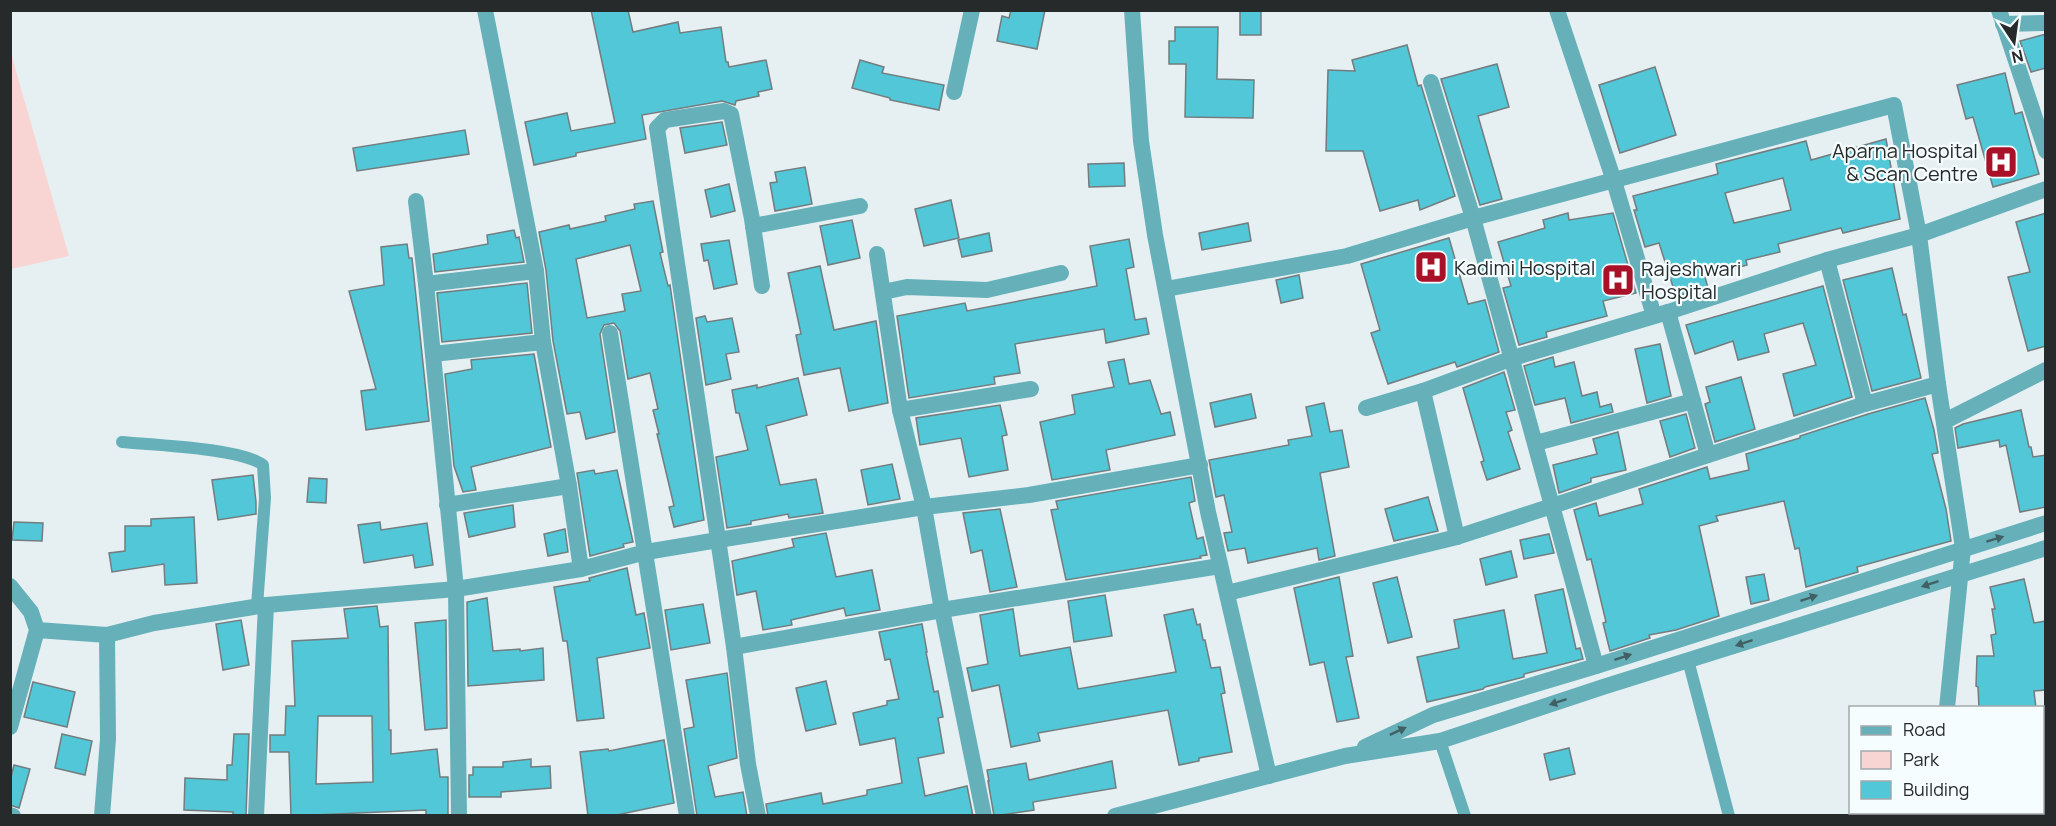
<svg xmlns="http://www.w3.org/2000/svg" width="2056" height="826" font-family="Manrope,sans-serif">
	<style>
		.green { fill: #f8d4d2 }
		.building { fill: #51c7d7; stroke: #737c7e; stroke-width: 1.5; fill-rule: evenodd }
		.lines { fill: none; stroke-linecap: round; stroke-linejoin: round }
		.service { stroke: #66b0ba; stroke-width: 12 }
		.minor { stroke: #66b0ba; stroke-width: 16 }
		.tertiary { stroke: #66b0ba; stroke-width: 16 }
		.oneway { fill: #406064 }
		.labels { text-anchor: middle; dominant-baseline: central; stroke-width: 4.5; stroke-linejoin: round; paint-order: stroke }
		.poi-label { font-size: 20px; fill: #262a2b; stroke: #f5fdfe; text-anchor: start }
	</style>
	<rect width="100%" height="100%" fill="#e6f0f2"/>
	<!-- green -->
	<path class="green" d="M10,50L69,256L11,269H10Z"/>
	<!-- building -->
	<g class="building">
		<path d="M591,10H628L633,32L678,22L680,33L721,27L726,62H728L729,67L766,60L772,89L758,92L759,96L736,101L735,105L722,101L642,115L646,139L576,153V156L534,165L525,122L567,113L571,131L615,123Z"/>
		<path d="M1011,10H1045L1037,49L997,41L1002,16L1009,18Z"/>
		<rect x="1240" y="10" width="21" height="25"/>
		<path d="M1175,27H1218L1217,79L1254,80L1253,118L1185,117L1186,64H1169V41H1175Z"/>
		<path d="M2046,34V68L2031,72L2020,41Z"/>
		<path d="M1407,45L1418,86L1421,85L1455,196L1420,210L1418,200L1380,211L1363,151H1326L1328,70L1355,71L1352,60Z"/>
		<path d="M860,60L884,67L882,73L944,85L939,110L890,100V98L852,88Z"/>
		<path d="M1497,64L1509,107L1478,116L1502,199L1480,205L1441,79Z"/>
		<path d="M1655,67L1676,135L1620,153L1599,85Z"/>
		<path d="M2005,73L2015,114L2022,112L2039,174L1993,187L1973,117L1966,119L1957,85Z"/>
		<path d="M722,122L727,145L685,153L680,128Z"/>
		<path d="M465,130L469,154L357,171L353,148Z"/>
		<path d="M1886,139L1900,219L1843,233L1841,228L1778,244L1780,252L1746,260L1747,265L1705,277L1708,288L1676,296L1659,243L1645,247L1634,210H1637L1633,196L1718,174L1716,164L1806,141L1811,160ZM1783,178L1791,210L1734,223L1725,193Z"/>
		<path d="M1124,163L1125,186L1089,187L1088,164Z"/>
		<path d="M805,167L812,204L775,211L770,183L777,182L775,172Z"/>
		<path d="M729,184L735,211L711,217L705,190Z"/>
		<path d="M951,200L959,238L924,246L915,209Z"/>
		<path d="M653,201L663,252L660,253L668,286L670,285L704,520L674,527L669,507L674,506L657,434H659L653,410L658,409L650,373L628,379L620,331L614,323L604,325L600,334L615,432L586,439L580,412L567,414L553,341L546,270L539,232L569,225L570,229L606,221L605,216L635,209L634,204ZM630,245L641,291L622,294L625,311L587,318L576,259Z"/>
		<path d="M1568,213L1569,220L1613,213L1636,293L1603,301L1607,316L1546,332L1547,337L1519,345L1503,288L1511,286L1498,242L1545,228L1543,220Z"/>
		<path d="M2046,213V346L2028,351L2008,277L2030,272L2016,222Z"/>
		<path d="M852,220L860,258L828,265L820,226Z"/>
		<path d="M1248,223L1251,241L1202,250L1199,233Z"/>
		<path d="M514,230L516,238L519,237L524,262L435,272L433,254L488,244L487,235Z"/>
		<path d="M989,233L992,251L962,257L958,240Z"/>
		<path d="M1449,238L1468,304L1485,300L1499,352L1457,367L1455,362L1388,384L1371,333L1380,330L1361,264Z"/>
		<path d="M1129,239L1134,267L1126,269L1135,320L1146,318L1149,334L1106,343L1104,329L1015,344L1020,373L994,377L995,384L909,398L897,316L965,303L967,311L1097,286L1090,246Z"/>
		<path d="M729,240L737,284L714,289L708,260L704,261L701,244Z"/>
		<path d="M407,244L409,258H412L429,421L366,430L361,391L376,389L349,291L384,285L381,247Z"/>
		<path d="M820,266L834,330L876,321L888,403L849,411L840,368L804,375L796,335L801,334L788,273Z"/>
		<path d="M1892,268L1903,315L1906,314L1921,378L1872,391L1843,280Z"/>
		<path d="M1299,275L1303,298L1281,303L1276,280Z"/>
		<path d="M527,283L532,333L442,342L437,293Z"/>
		<path d="M1823,286L1852,397L1794,416L1783,374L1816,365L1803,323L1764,334L1769,352L1738,360L1733,341L1695,354L1686,325Z"/>
		<path d="M705,316L707,322L732,318L739,352L726,354L731,379L706,385L696,318Z"/>
		<path d="M1660,344L1671,396L1647,403L1635,349Z"/>
		<path d="M534,354L551,447L471,467L476,490L463,492L454,466L445,374L472,369L471,360Z"/>
		<path d="M1553,357L1555,367L1574,362L1582,396L1597,392L1600,407L1611,404L1613,412L1571,423L1565,398L1535,405L1524,366Z"/>
		<path d="M1124,359L1129,384L1150,380L1161,414L1170,412L1175,435L1106,450L1110,470L1052,480L1040,422L1075,414L1072,395L1114,387L1108,362Z"/>
		<path d="M1504,372L1515,410L1506,412L1512,430L1508,432L1520,469L1487,480L1481,462L1484,461L1463,388Z"/>
		<path d="M1741,377L1755,429L1715,442L1705,404L1710,402L1706,387Z"/>
		<path d="M798,378L807,415L766,426L780,485L816,479L823,513L789,518L788,514L751,521V524L727,528L716,457L748,450L739,413H736L732,390L757,385V388Z"/>
		<path d="M1251,394L1256,418L1215,427L1210,403Z"/>
		<path d="M1925,398L1934,430L1938,453L1932,454L1946,509L1951,541L1857,567L1858,572L1806,587L1799,548L1795,549L1784,501L1716,516L1718,521L1699,526L1719,616L1676,630L1649,635L1650,638L1610,651L1603,623L1606,622L1591,559L1587,560L1574,510L1596,503L1599,516L1643,504L1639,489L1707,467L1710,479L1749,470L1746,454L1800,438V436L1868,414Z"/>
		<path d="M1324,403L1330,432L1342,430L1349,467L1320,473L1335,556L1319,560L1317,548L1248,563L1245,548L1228,551L1224,533L1232,532L1224,495L1216,497L1209,460L1289,445L1288,440L1312,436L1306,407Z"/>
		<path d="M1000,405L1007,435L1002,436L1008,470L969,477L961,438L920,445L916,418Z"/>
		<path d="M2021,410L2029,447H2031L2033,457L2046,455V507L2020,512L2006,445L2000,447L1999,440L1958,448L1955,428L1963,424Z"/>
		<path d="M1686,414L1695,448L1670,457L1660,421Z"/>
		<path d="M1618,432L1626,470L1591,478V482L1559,493L1553,465L1597,454L1593,439Z"/>
		<path d="M892,464L900,499L868,505L861,470Z"/>
		<path d="M594,470L595,474L617,470L633,542L623,544L624,547L590,556L577,473Z"/>
		<path d="M253,475L256,502V514L218,520L212,480Z"/>
		<path d="M1191,477L1195,501L1189,503L1197,539L1203,537L1207,555L1200,556L1201,558L1066,580L1051,510L1058,509L1056,501Z"/>
		<path d="M309,478L327,479L326,503L307,502Z"/>
		<path d="M1428,497L1438,531L1394,541L1385,509Z"/>
		<path d="M513,505L515,527L469,537L464,513Z"/>
		<path d="M1000,509L1017,587L990,592L982,550L971,553L963,513Z"/>
		<path d="M194,517L197,583L165,585L164,564L112,572L109,553L125,551V526H151V519Z"/>
		<path d="M14,522L43,523L42,541L12,540Z"/>
		<path d="M380,522L381,530L427,523L433,565L415,568L413,555L364,563L358,525Z"/>
		<path d="M565,529L568,552L548,556L544,534Z"/>
		<path d="M826,533L836,577L872,570L880,610L846,616L844,608L791,620L792,625L763,630L756,591L737,595L732,561L794,547L792,539Z"/>
		<path d="M1549,534L1554,553L1524,559L1520,540Z"/>
		<path d="M1511,551L1517,577L1486,585L1480,559Z"/>
		<path d="M627,568L636,615L644,613L650,648L597,658L604,718L577,721L567,641H563L554,587L590,581L589,578Z"/>
		<path d="M1764,574L1769,600L1751,604L1746,577Z"/>
		<path d="M1339,577L1353,656L1346,657L1359,718L1337,722L1324,662L1310,665L1294,588Z"/>
		<path d="M1397,577L1412,637L1388,643L1373,583Z"/>
		<path d="M2024,579L2034,623L2046,621V690L2034,691L2036,708H1979L1978,687L1976,686L1977,656H1994L1991,635L1996,634L1992,609H1995L1990,587Z"/>
		<path d="M1563,589L1576,649L1580,648L1583,659L1524,674V677L1485,687L1483,689L1427,702L1417,657L1459,648L1454,620L1504,610L1513,659L1547,653L1535,595Z"/>
		<path d="M1105,595L1112,636L1074,642L1068,601Z"/>
		<path d="M487,598L493,651L520,649V651L543,648L544,680L468,686L467,602Z"/>
		<path d="M703,604L710,643L671,650L665,610Z"/>
		<path d="M377,606L380,627L388,626L389,730H391V754L437,749L440,777H448V816H426V810L291,816L289,752H270V735H285L286,706H295L292,641L348,638L344,609ZM318,716H372L373,782L316,784Z"/>
		<path d="M1013,609L1020,656L1070,647L1078,689L1176,672L1164,615L1193,609L1197,625L1200,624L1203,640H1205L1211,668L1220,667L1225,693L1221,694L1232,752L1199,758V761L1179,765L1168,710L1038,733L1040,741L1011,747L999,685L972,691L967,668L988,664L980,615Z"/>
		<path d="M241,620L249,665L223,670L216,624Z"/>
		<path d="M446,620L447,728L425,730L415,623Z"/>
		<path d="M922,624L927,652H926L934,692L938,691L943,717L938,718L944,753L918,758L925,796L967,786L973,816H768L766,804L821,793L823,804L867,795V790L902,783L895,738L860,745L853,713L887,705V701L899,699L890,659L885,660L879,632Z"/>
		<path d="M727,673L737,758L708,766L715,797L743,792L747,816H697L684,729L694,727L686,680Z"/>
		<path d="M826,681L836,724L806,731L796,688Z"/>
		<path d="M33,682L75,692L67,727L24,717Z"/>
		<path d="M62,734L92,741L85,775L55,768Z"/>
		<path d="M234,734H249L246,815H233V812L184,810L185,778L227,780V765H232Z"/>
		<path d="M664,740L674,803L612,816H588L580,752L608,749L609,751Z"/>
		<path d="M1569,748L1575,774L1550,780L1544,754Z"/>
		<path d="M531,759V767L550,766L551,788L501,792V797H469V775H473V767H503V762Z"/>
		<path d="M1112,761L1116,788L1033,802L1034,810L994,816L988,781H989L987,770L1026,763L1029,780Z"/>
		<path d="M14,765L30,769L19,808L10,805V781Z"/>
	</g>
	<g class="lines">
		<!-- service -->
		<g class="service">
			<path d="M122,442C153,445 241,448 263,465L265,498L257,606"/>
			<path d="M1688,660L1729,816"/>
			<path d="M1440,741L1465,816"/>
		</g>
		<!-- minor -->
		<g class="minor">
			<path d="M485,10L536,271L543,342L569,486L581,569"/>
			<path d="M1132,10L1141,141L1155,235L1208,512L1269,776"/>
			<path d="M1557,10L1614,181L1654,316"/>
			<path d="M1999,10L2046,151"/>
			<path d="M2003,24L2046,23"/>
			<path d="M954,92L972,10"/>
			<path d="M416,201L426,284L456,589L459,816"/>
			<path d="M753,226L860,206"/>
			<path d="M877,254L900,410L924,507L942,610L984,816"/>
			<path d="M1827,260L1865,404"/>
			<path d="M426,284L536,271"/>
			<path d="M1166,289L1347,256L1473,218L1431,82"/>
			<path d="M883,292L907,287L987,290L1061,273"/>
			<path d="M1668,312L1708,455"/>
			<path d="M610,333L687,816"/>
			<path d="M433,354L543,342"/>
			<path d="M1423,391L1457,537"/>
			<path d="M1366,408L1423,391L1513,358L1668,312L1827,260L1919,235L2046,189"/>
			<path d="M900,410L1031,389"/>
			<path d="M1945,421L2046,370"/>
			<path d="M1536,443L1693,401"/>
			<path d="M447,505L569,486"/>
			<path d="M10,586L31,612L37,630L10,727"/>
			<path d="M1227,593L1457,537L1865,404L1938,384"/>
			<path d="M37,630L107,635L154,623L266,605"/>
			<path d="M734,647L942,610L1220,566"/>
			<path d="M1596,666L1473,218L1894,105L1919,235L1938,384L1963,548L1947,708"/>
			<path d="M2042,757H2046"/>
			<path d="M2012,812V816"/>
			<path d="M10,815L13,816"/>
			<path d="M102,816L108,739L107,635"/>
			<path d="M256,816L266,605L456,589L581,569L646,552L718,540L924,507L1029,495L1200,465"/>
			<path d="M758,816L748,764L734,647L657,128L665,120L724,111L731,114L752,219L762,286"/>
			<path d="M1938,816V812"/>
		</g>
		<!-- tertiary -->
		<g class="tertiary">
			<path d="M1365,747L1433,715L1596,666L2046,523"/>
			<path d="M1115,816L1345,756L1440,741L1603,687L2046,548"/>
		</g>
	</g>
	<!-- one-way arrows -->
	<defs><path id="oneway-solid" d="M-6-.8H1V-3.2L6.5 0L1 3.2V.8H-6Z" transform="scale(1.5)"/></defs>
	<g class="oneway">
		<use href="#oneway-solid" transform="translate(1995 539) rotate(-17)"/>
		<use href="#oneway-solid" transform="translate(1930 584) rotate(162)"/>
		<use href="#oneway-solid" transform="translate(1809 598) rotate(-18)"/>
		<use href="#oneway-solid" transform="translate(1744 643) rotate(162)"/>
		<use href="#oneway-solid" transform="translate(1623 657) rotate(-18)"/>
		<use href="#oneway-solid" transform="translate(1558 702) rotate(162)"/>
		<use href="#oneway-solid" transform="translate(1398 731) rotate(-25)"/>
	</g>
	<!-- icons -->
	<defs>
		<g id="hospital-square" transform="scale(1.725)"><rect x="-9" y="-9" width="18" height="18" rx="4" fill="#a81127" stroke="#f5fdfe"/><path d="M-5-5h3v3.5h4V-5h3V5h-3V1.5h-4V5h-3Z" fill="#fff"/></g>
	</defs>
	<g fill-rule="evenodd">
		<use href="#hospital-square" x="2001" y="162"/>
		<use href="#hospital-square" x="1431" y="267"/>
		<use href="#hospital-square" x="1618" y="280"/>
	</g>
	<g class="labels">
		<!-- poi labels -->
		<g class="poi-label">
			<text x="1978" y="150" text-anchor="end">Aparna Hospital<tspan x="1978" dy="23">&amp; Scan Centre</tspan></text>
			<text x="1454" y="267">Kadimi Hospital</text>
			<text x="1641" y="268">Rajeshwari<tspan x="1641" dy="23">Hospital</tspan></text>
		</g>
	</g>
	<!-- border -->
	<rect width="2056" height="826" fill="none" stroke="#262a2b" stroke-width="24"/>
	<!-- legend -->
	<rect x="1849" y="706" width="195" height="108" fill="#f5fdfe" stroke="#a2a9aa" stroke-width="1.5"/>
	<rect x="1861" y="726" width="30" height="9" fill="#66b0ba" stroke="#a2a9aa" stroke-width="1.5"/>
	<text x="1903" y="736" font-size="18" fill="#262a2b">Road</text>
	<rect x="1861" y="751" width="30" height="18" fill="#f8d4d2" stroke="#a2a9aa" stroke-width="1.5"/>
	<text x="1903" y="766" font-size="18" fill="#262a2b">Park</text>
	<rect x="1861" y="781" width="30" height="18" fill="#51c7d7" stroke="#a2a9aa" stroke-width="1.5"/>
	<text x="1903" y="796" font-size="18" fill="#262a2b">Building</text>
	<!-- north arrow -->
	<g transform="translate(2014 42) rotate(167)" stroke="#f5fdfe" stroke-width="4.5" paint-order="stroke">
	<path d="M0-4.5L10 22L0 15L-10 22Z" fill="#262a2b"/>
	<text y="-9" font-size="16" font-weight="bold" text-anchor="middle" fill="#262a2b">N</text>
	</g>
</svg>
